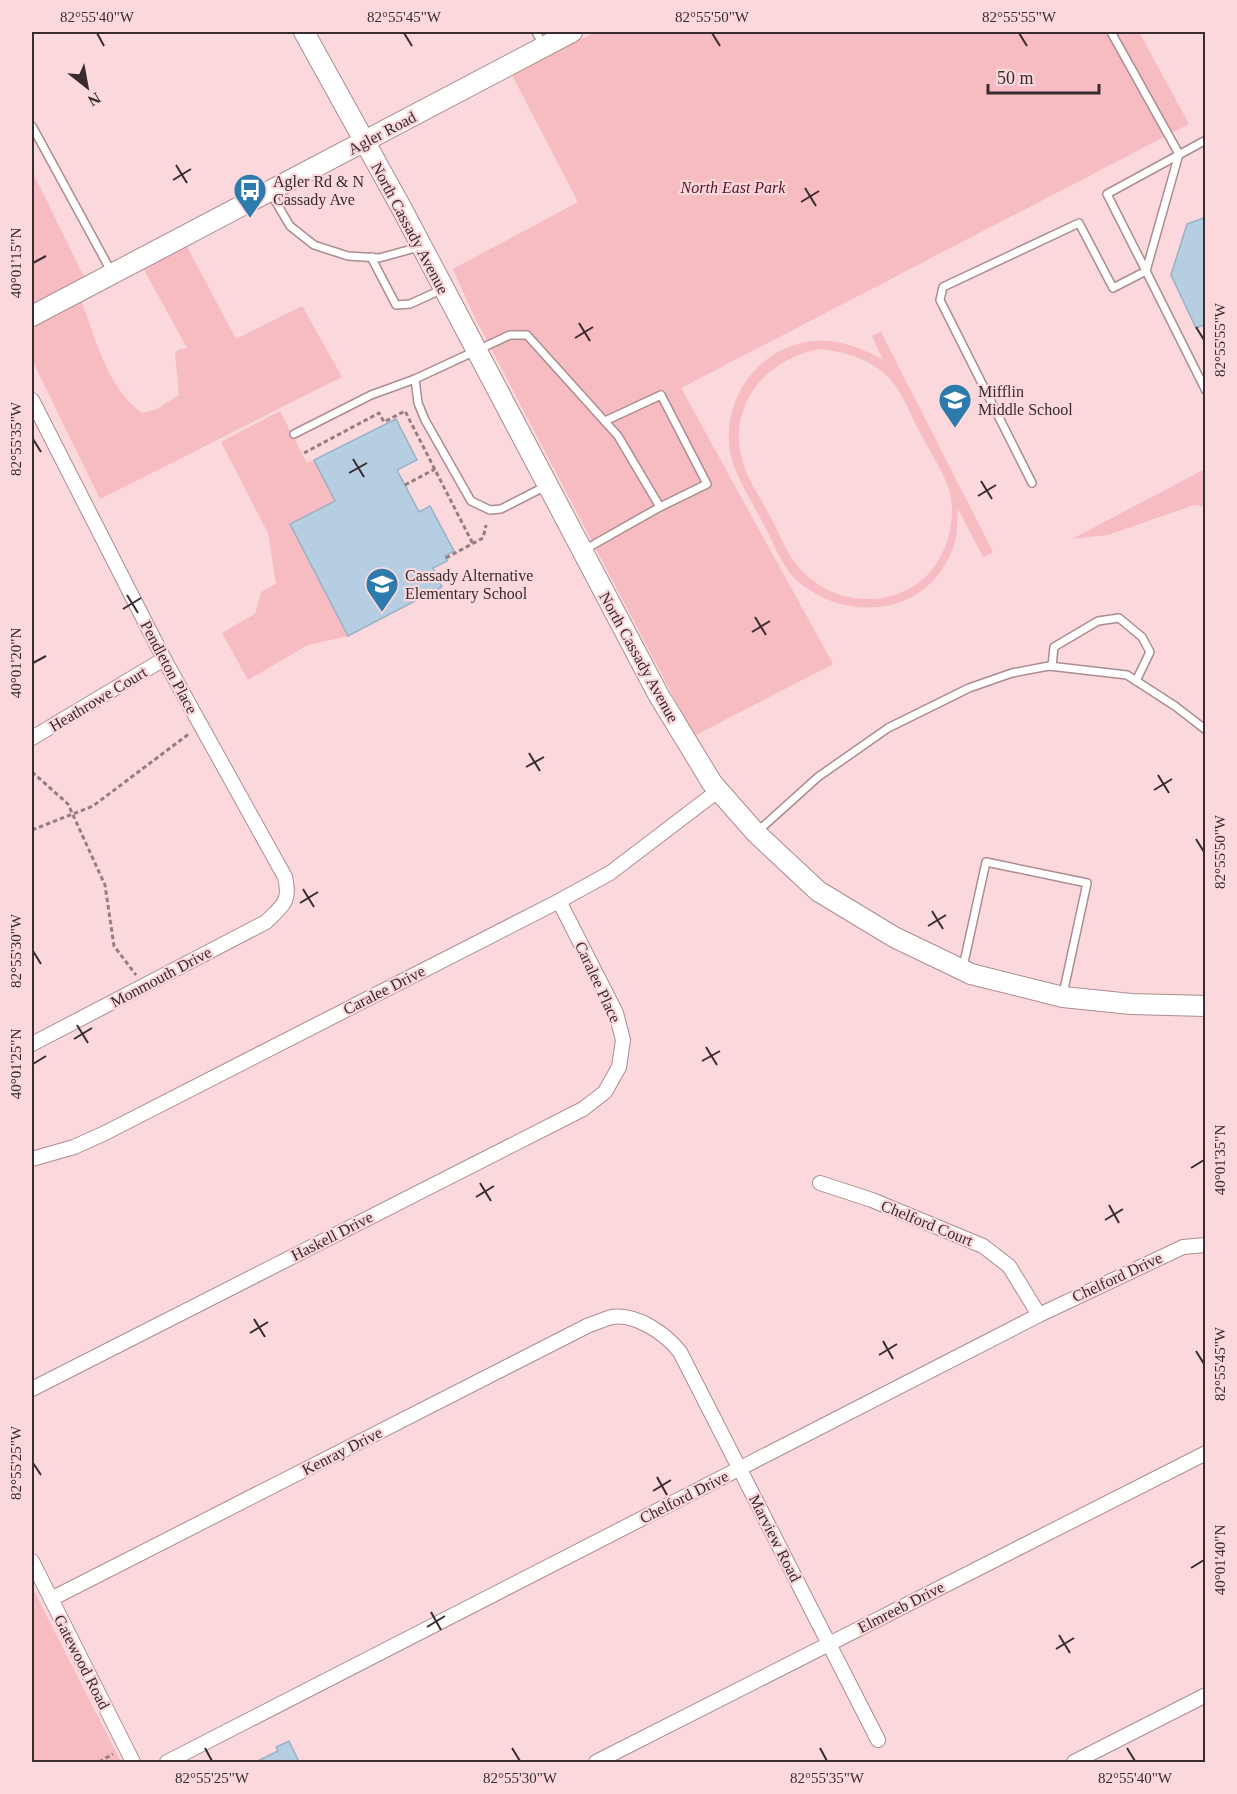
<svg xmlns="http://www.w3.org/2000/svg" width="1237" height="1794" font-family="Georgia,serif">
	<style>
		.green { fill: #f7bbc2; fill-rule: evenodd }
		.building { fill: #b5cee1; stroke: #99b1c4; stroke-width: 1.5 }
		.lines { fill: none; stroke-linecap: round; stroke-linejoin: round }
		.lane-casing { stroke: #ab8d90; stroke-width: 10 }
		.street-casing { stroke: #ab8d90; stroke-width: 16 }
		.secondary-casing { stroke: #ab8d90; stroke-width: 22 }
		.path { stroke: #957e81; stroke-width: 3; stroke-dasharray: 4.5 3; stroke-linecap: butt }
		.lane { stroke: #fff; stroke-width: 7 }
		.street { stroke: #fff; stroke-width: 14 }
		.secondary { stroke: #fff; stroke-width: 20 }
		.ticks { fill: none; stroke: #392c2e; stroke-width: 2 }
		.labels { text-anchor: middle; dominant-baseline: central; stroke-width: 4.5; stroke-linejoin: round; paint-order: stroke }
		.street-label { font-size: 16px; fill: #392c2e; stroke: #fad8dc }
		.poi-label { font-size: 16px; fill: #392c2e; stroke: #fad8dc; text-anchor: start }
		.park-label { font-size: 16px; font-style: italic; fill: #591124; stroke: #fad8dc }
		.neatline { fill: none; stroke: #392c2e; stroke-width: 2 }
		.ticks-label { font-size: 15px; text-anchor: middle; fill: #392c2e }
	</style>
	<rect width="100%" height="100%" fill="#fad8dc"/>
	<!-- green -->
	<g class="green">
		<path d="M595,32H1139L1189,124L681,388L833,664L694,736L474,316L453,269L578,202L512,75Z"/>
		<path d="M32,171L84,277L32,304Z"/>
		<path d="M185,243L236,339L302,306L342,377L100,499L32,360V326L81,301C96,339 107,388 142,413L157,409L179,395L175,354L178,350L187,348L142,266Z"/>
		<path d="M881,332L993,552L983,557L958,509C957,521 958,534 954,545C932,613 853,625 801,584C784,571 775,546 765,527C755,507 742,487 734,466C719,426 737,378 773,355C810,332 847,339 883,360L872,336ZM819,349C840,351 861,356 879,369C899,383 907,407 918,429C928,448 942,469 949,489C958,520 946,560 922,580C884,611 827,603 797,565C785,551 778,530 769,514C761,499 751,485 745,469C723,411 762,360 819,349Z"/>
		<path d="M280,411L307,463L314,460L335,501L290,524L348,636L308,645L248,680L222,633L255,614L261,592L276,584L268,533L221,442Z"/>
		<path d="M1205,469V507L1194,505L1108,535L1072,539Z"/>
		<path d="M32,1587L121,1762H32Z"/>
	</g>
	<!-- building -->
	<g class="building">
		<path d="M1206,217V324L1196,328L1171,275L1187,224Z"/>
		<path d="M396,419L417,460L397,470L419,512L430,506L454,551L445,556L447,561L433,568L442,587L348,636L290,524L335,501L314,460Z"/>
		<path d="M289,1741L299,1762H256L278,1751L276,1747Z"/>
	</g>
	<g class="lines">
		<!-- lane casing -->
		<g class="lane-casing">
			<g id="lane">
				<path d="M536,32L543,45"/>
				<path d="M1111,32L1179,154L1146,271L1206,391"/>
				<path d="M32,126L111,271"/>
				<path d="M270,192L290,226L314,245L348,256L379,258L419,247"/>
				<path d="M371,257L396,305L410,304L443,289"/>
				<path d="M605,421L661,395L707,484L660,507"/>
				<path d="M294,434L371,395L415,379"/>
				<path d="M1032,483L940,300L943,287L1079,223L1113,288L1146,271L1107,194L1206,140"/>
				<path d="M546,486L501,509L490,510L471,501L425,420L418,403L415,379L510,335H527L618,436L660,507L584,550"/>
				<path d="M1052,666L1054,647L1098,621L1119,618L1142,637L1150,652L1136,681"/>
				<path d="M758,831L818,777L888,728L969,688L1012,673L1049,666L1127,675L1175,706L1206,730"/>
				<path d="M963,967L986,862L1087,883L1063,994"/>
			</g>
		</g>
		<!-- street casing -->
		<g class="street-casing">
			<g id="street">
				<path d="M32,400L164,659L285,877C291,902 283,905 266,922L32,1044"/>
				<path d="M32,738L164,659"/>
				<path d="M32,1159L74,1147L105,1133L559,901L610,873L719,790"/>
				<path d="M820,1183L872,1200L983,1246L1009,1266L1039,1315"/>
				<path d="M32,1389L583,1109L605,1092L619,1067L623,1040L616,1013L559,901"/>
				<path d="M32,1561L133,1762"/>
				<path d="M51,1599L589,1325C596,1323 604,1319 612,1317C636,1313 666,1334 680,1352L878,1740"/>
				<path d="M167,1762L1039,1315L1183,1247L1206,1245"/>
				<path d="M596,1762L1206,1453"/>
				<path d="M1074,1762L1206,1695"/>
			</g>
		</g>
		<!-- secondary casing -->
		<g class="secondary-casing">
			<g id="secondary">
				<path d="M304,32L402,209L658,694L712,783L756,833L818,891L894,937L971,974L1063,997L1131,1004L1206,1006"/>
				<path d="M32,316L572,32"/>
			</g>
		</g>
		<!-- path -->
		<g class="path">
			<path d="M304,453L379,413L384,422L405,411L473,544"/>
			<path d="M405,485L435,469"/>
			<path d="M446,558L483,538L486,525"/>
			<path d="M32,772L68,804L105,885L114,946L136,975"/>
			<path d="M32,830L93,806L190,733"/>
			<path d="M99,1762L113,1754"/>
		</g>
		<!-- lane -->
		<use href="#lane" class="lane"/>
		<!-- street -->
		<use href="#street" class="street"/>
		<!-- secondary -->
		<use href="#secondary" class="secondary"/>
	</g>
	<!-- ticks -->
	<path class="ticks" d="M97,33L104,46M404,33L412,46M712,33L720,46M1019,33L1027,46M176,165L187,183M173,180L191,169M805,188L816,206M801,202L819,191M33,263L46,256M579,323L590,341M1196,327L1204,340M575,338L593,327M33,439L41,452M353,459L364,477M349,473L367,463M981,481L992,499M978,496L996,485M127,595L138,613M123,609L141,598M755,617L766,635M752,632L770,621M33,663L46,656M529,753L540,771M526,767L544,757M1158,775L1169,793M1154,790L1172,779M1196,839L1204,852M303,889L314,907M300,903L318,892M932,911L943,929M928,926L946,915M33,951L41,964M77,1025L88,1043M74,1039L92,1028M706,1047L717,1065M702,1061L720,1051M33,1064L46,1056M1191,1168L1204,1160M480,1183L491,1201M476,1197L494,1186M1109,1205L1119,1223M1105,1220L1123,1209M254,1319L265,1337M250,1333L268,1322M883,1341L893,1359M1196,1351L1204,1364M879,1355L897,1344M33,1463L41,1475M657,1477L667,1495M653,1491L671,1480M1191,1568L1204,1560M431,1612L441,1630M427,1627L445,1616M1059,1635L1070,1653M1056,1649L1074,1638M205,1748L212,1761M512,1748L520,1761M820,1748L827,1761M1127,1748L1135,1761"/>
	<!-- icons -->
	<defs>
		<g id="bus-pin" transform="scale(1.725)"><path d="M0 17L-7.5 6A9.5 9.5 0 1 1 7.5 6Z" fill="#2d7bad" stroke="#fad8dc"/><path d="M-5-6H5V4H4V6H2V4H-2V6H-4V4H-5ZM-3.5-4V0h7V-4ZM-3.5 1.2v1.5H-2V1.2ZM2 1.2v1.5H3.5V1.2Z" fill="#fff"/></g>
		<g id="school-pin" transform="scale(1.725)"><path d="M0 17L-7.5 6A9.5 9.5 0 1 1 7.5 6Z" fill="#2d7bad" stroke="#fad8dc"/><path d="M0-5L7-2L0 1L-7-2ZM-4 1L0 2.5L4 1V4Q0 6-4 4Z" fill="#fff"/></g>
	</defs>
	<g fill-rule="evenodd">
		<use href="#bus-pin" x="250" y="190"/>
		<use href="#school-pin" x="955" y="400"/>
		<use href="#school-pin" x="382" y="584"/>
	</g>
	<g class="labels">
		<!-- street labels -->
		<g class="street-label">
			<text transform="translate(382 133) rotate(-28)">Agler Road</text>
			<text transform="translate(410 228) rotate(62)">North Cassady Avenue</text>
			<text transform="translate(639 657) rotate(61)">North Cassady Avenue</text>
			<text transform="translate(169 667) rotate(62)">Pendleton Place</text>
			<text transform="translate(98 699) rotate(-31)">Heathrowe Court</text>
			<text transform="translate(161 977) rotate(-28)">Monmouth Drive</text>
			<text transform="translate(598 982) rotate(65)">Caralee Place</text>
			<text transform="translate(384 990) rotate(-27)">Caralee Drive</text>
			<text transform="translate(927 1223) rotate(22)">Chelford Court</text>
			<text transform="translate(332 1236) rotate(-27)">Haskell Drive</text>
			<text transform="translate(1117 1277) rotate(-25)">Chelford Drive</text>
			<text transform="translate(342 1451) rotate(-27)">Kenray Drive</text>
			<text transform="translate(684 1497) rotate(-27)">Chelford Drive</text>
			<text transform="translate(775 1538) rotate(63)">Marview Road</text>
			<text transform="translate(901 1607) rotate(-27)">Elmreeb Drive</text>
			<text transform="translate(82 1662) rotate(63)">Gatewood Road</text>
		</g>
		<!-- poi labels -->
		<g class="poi-label">
			<text x="273" y="181">Agler Rd &amp; N<tspan x="273" dy="18">Cassady Ave</tspan></text>
			<text x="978" y="391">Mifflin<tspan x="978" dy="18">Middle School</tspan></text>
			<text x="405" y="575">Cassady Alternative<tspan x="405" dy="18">Elementary School</tspan></text>
		</g>
		<!-- park labels -->
		<g class="park-label">
			<text x="733" y="187">North East Park</text>
		</g>
	</g>
	<!-- border -->
	<rect width="1237" height="1794" fill="none" stroke="#fad8dc" stroke-width="66"/>
	<!-- north arrow -->
	<g transform="translate(87 87) rotate(149)" stroke="#fad8dc" stroke-width="4.5" paint-order="stroke">
	<path d="M0-4.5L10 22L0 15L-10 22Z" fill="#392c2e"/>
	<text y="-9" font-size="16" font-weight="bold" text-anchor="middle" fill="#392c2e">N</text>
	</g>
	<!-- scale -->
	<path d="M988 84v9h111v-9" fill="none" stroke="#392c2e" stroke-width="3"/>
	<text x="997" y="84" font-size="18" fill="#392c2e" stroke="#fad8dc" stroke-width="4.5" paint-order="stroke">50 m</text>
	<rect x="33" y="33" width="1171" height="1728" class="neatline"/>
	<g class="ticks-label">
		<text x="97" y="22">82°55'40"W</text>
		<text x="404" y="22">82°55'45"W</text>
		<text x="712" y="22">82°55'50"W</text>
		<text x="1019" y="22">82°55'55"W</text>
		<text transform="translate(16 263) rotate(-90)" y="5">40°01'15"N</text>
		<text transform="translate(1220 340) rotate(-90)" y="5">82°55'55"W</text>
		<text transform="translate(16 439) rotate(-90)" y="5">82°55'35"W</text>
		<text transform="translate(16 663) rotate(-90)" y="5">40°01'20"N</text>
		<text transform="translate(1220 852) rotate(-90)" y="5">82°55'50"W</text>
		<text transform="translate(16 951) rotate(-90)" y="5">82°55'30"W</text>
		<text transform="translate(16 1064) rotate(-90)" y="5">40°01'25"N</text>
		<text transform="translate(1220 1160) rotate(-90)" y="5">40°01'35"N</text>
		<text transform="translate(1220 1364) rotate(-90)" y="5">82°55'45"W</text>
		<text transform="translate(16 1463) rotate(-90)" y="5">82°55'25"W</text>
		<text transform="translate(1220 1560) rotate(-90)" y="5">40°01'40"N</text>
		<text x="212" y="1783">82°55'25"W</text>
		<text x="520" y="1783">82°55'30"W</text>
		<text x="827" y="1783">82°55'35"W</text>
		<text x="1135" y="1783">82°55'40"W</text>
	</g>
</svg>
